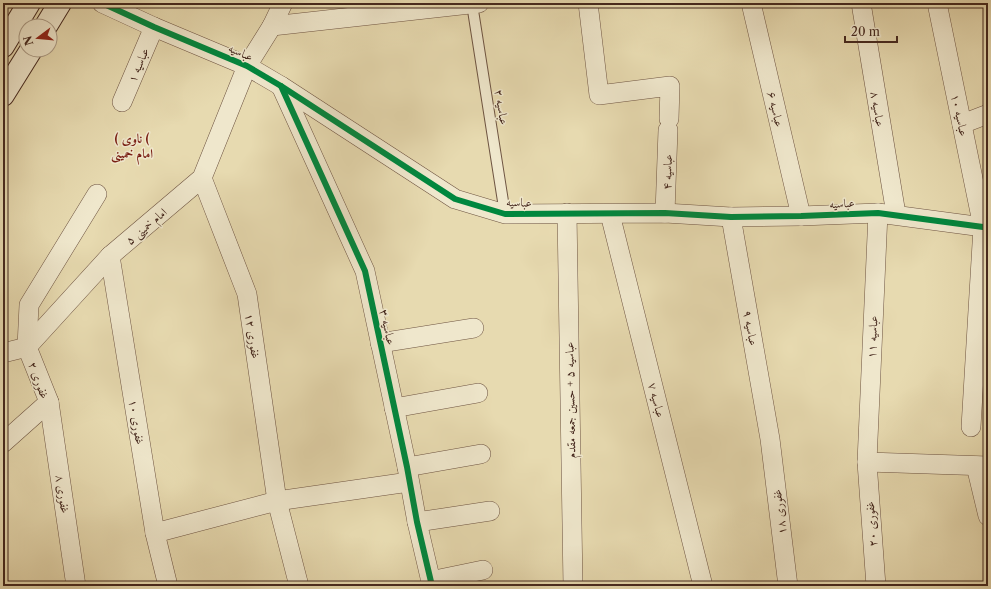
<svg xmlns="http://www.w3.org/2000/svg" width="991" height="589" font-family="'Libre Caslon Text',Amiri,serif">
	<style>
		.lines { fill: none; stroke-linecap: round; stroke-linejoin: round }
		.lane-casing { stroke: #6e5442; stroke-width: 12 }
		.street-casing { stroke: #6e5442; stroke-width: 20 }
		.secondary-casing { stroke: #45281e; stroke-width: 24 }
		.lane { stroke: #efe7cc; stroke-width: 10 }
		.street { stroke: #efe7cc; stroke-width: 19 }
		.secondary { stroke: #efe7cc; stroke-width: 22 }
		.cycleway-casing { stroke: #efe7cc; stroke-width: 8 }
		.cycleway { stroke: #00873e; stroke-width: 6 }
		.labels { text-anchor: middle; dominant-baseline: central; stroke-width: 3; stroke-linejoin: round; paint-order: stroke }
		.street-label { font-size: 12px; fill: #45281e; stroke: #efe7cc }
		.neighbourhood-label { font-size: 13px; font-weight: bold; fill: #7a1f14; stroke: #efe7cc }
	</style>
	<rect width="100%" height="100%" fill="#e7dab0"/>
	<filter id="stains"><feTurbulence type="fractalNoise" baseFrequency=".005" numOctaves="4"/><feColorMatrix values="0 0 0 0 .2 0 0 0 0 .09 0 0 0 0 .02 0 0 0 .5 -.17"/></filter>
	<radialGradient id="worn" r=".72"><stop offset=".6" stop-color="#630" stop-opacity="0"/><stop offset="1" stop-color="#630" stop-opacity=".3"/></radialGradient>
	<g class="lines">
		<!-- lane casing -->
		<g class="lane-casing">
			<path id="lane" d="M472,4L505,214"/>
		</g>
		<!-- street casing -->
		<g class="street-casing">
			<g id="street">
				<path d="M102,3L154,27L247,66L281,86L455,199L505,214L665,213L731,217L801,216L878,213L983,227L988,226"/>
				<path d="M588,3L599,95L670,86L669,119"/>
				<path d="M751,3L801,216"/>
				<path d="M861,3L896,214"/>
				<path d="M937,3L983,227L971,427"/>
				<path d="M272,26L479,3"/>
				<path d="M281,86L365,271L407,467L417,522L432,586"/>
				<path d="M122,102L154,27"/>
				<path d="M962,124L988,114"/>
				<path d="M202,178L247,294L277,501L299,586"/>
				<path d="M567,213L573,586"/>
				<path d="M665,213L668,130"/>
				<path d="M610,214L703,586"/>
				<path d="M731,217L770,439L788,586"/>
				<path d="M110,256L155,533L168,586"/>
				<path d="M380,343L474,328"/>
				<path d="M3,353L27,347L110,256L202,178L247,66L272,26L283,3"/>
				<path d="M49,402L76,586"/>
				<path d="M394,408L478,393"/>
				<path d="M3,443L49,402L27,347L29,305L97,194"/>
				<path d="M867,462L988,466"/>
				<path d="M976,466L988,516"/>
				<path d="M407,467L481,454"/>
				<path d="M417,522L490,511"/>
				<path d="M155,533L277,501L409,482"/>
				<path d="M430,581L483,570"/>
				<path d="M876,586L867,462L878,213"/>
			</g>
		</g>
		<!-- secondary casing -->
		<g class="secondary-casing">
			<g id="secondary">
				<path d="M46,26L60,3"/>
				<path d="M3,46L29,3"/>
				<path d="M3,95L31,50"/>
			</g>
		</g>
		<!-- lane -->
		<use href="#lane" class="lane"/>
		<!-- street -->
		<use href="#street" class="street"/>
		<!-- secondary -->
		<use href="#secondary" class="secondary"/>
		<!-- cycleway casing -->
		<g class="cycleway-casing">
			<g id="cycleway">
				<path d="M102,3L154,27L247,66L281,86L455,199L505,214L665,213L731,217L801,216L878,213L983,227L988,226"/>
				<path d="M281,86L365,271L407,467L417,522L432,586"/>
			</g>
		</g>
		<!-- cycleway -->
		<use href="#cycleway" class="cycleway"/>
	</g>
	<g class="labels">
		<!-- street labels -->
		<g class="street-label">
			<text transform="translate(241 52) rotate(25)">عباسیه</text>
			<text transform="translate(138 65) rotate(-67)">عباسیه ۱</text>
			<text transform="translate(502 107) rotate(81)">عباسیه ۲</text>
			<text transform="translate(776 109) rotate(77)">عباسیه ۶</text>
			<text transform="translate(878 109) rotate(81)">عباسیه ۸</text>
			<text transform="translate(960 115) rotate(78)">عباسیه ۱۰</text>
			<text transform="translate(667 172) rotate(-88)">عباسیه ۴</text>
			<text transform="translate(519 202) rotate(2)">عباسیه</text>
			<text transform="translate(842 203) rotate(-3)">عباسیه</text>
			<text transform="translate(146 226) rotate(-40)">امام خمینی ۵</text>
			<text transform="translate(388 327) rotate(78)">عباسیه ۳</text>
			<text transform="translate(751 328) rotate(80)">عباسیه ۹</text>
			<text transform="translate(253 336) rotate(82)">غفوری ۱۲</text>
			<text transform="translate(872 337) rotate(-87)">عباسیه ۱۱</text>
			<text transform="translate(39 380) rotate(70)">غفوری ۲</text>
			<text transform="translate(570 400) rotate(-91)">عباسیه ۵ + حسین جمعه مقدم</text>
			<text transform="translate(657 400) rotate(76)">عباسیه ۷</text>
			<text transform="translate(137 422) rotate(81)">غفوری ۱۰</text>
			<text transform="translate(63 494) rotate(82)">غفوری ۸</text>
			<text transform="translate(779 512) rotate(-97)">غفوری ۱۸</text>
			<text transform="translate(871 524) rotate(-94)">غفوری ۲۰</text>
		</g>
		<!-- neighbourhood labels -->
		<g class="neighbourhood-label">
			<text x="132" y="138">( ناوی (<tspan x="132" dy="15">امام خمینی</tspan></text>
		</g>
	</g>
	<!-- margin -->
	<rect width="991" height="589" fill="none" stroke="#e7dab0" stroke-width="16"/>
	<rect x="4" y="4" width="983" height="581" fill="none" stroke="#45281e" stroke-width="2"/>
	<rect x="8" y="8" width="975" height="573" fill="none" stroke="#45281e"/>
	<!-- north arrow -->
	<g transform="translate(38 38) rotate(254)"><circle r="19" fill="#efe7cc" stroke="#ab9b86"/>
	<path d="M0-3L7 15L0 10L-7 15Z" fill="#8f2418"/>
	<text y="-6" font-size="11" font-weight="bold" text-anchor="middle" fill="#45281e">N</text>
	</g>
	<!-- scale -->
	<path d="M845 36v6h52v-6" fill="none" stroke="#45281e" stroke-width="2"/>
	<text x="851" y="36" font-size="12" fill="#45281e" stroke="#efe7cc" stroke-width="3" paint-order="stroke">20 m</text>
	<rect width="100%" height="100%" filter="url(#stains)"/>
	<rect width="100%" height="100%" fill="url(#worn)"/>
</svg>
